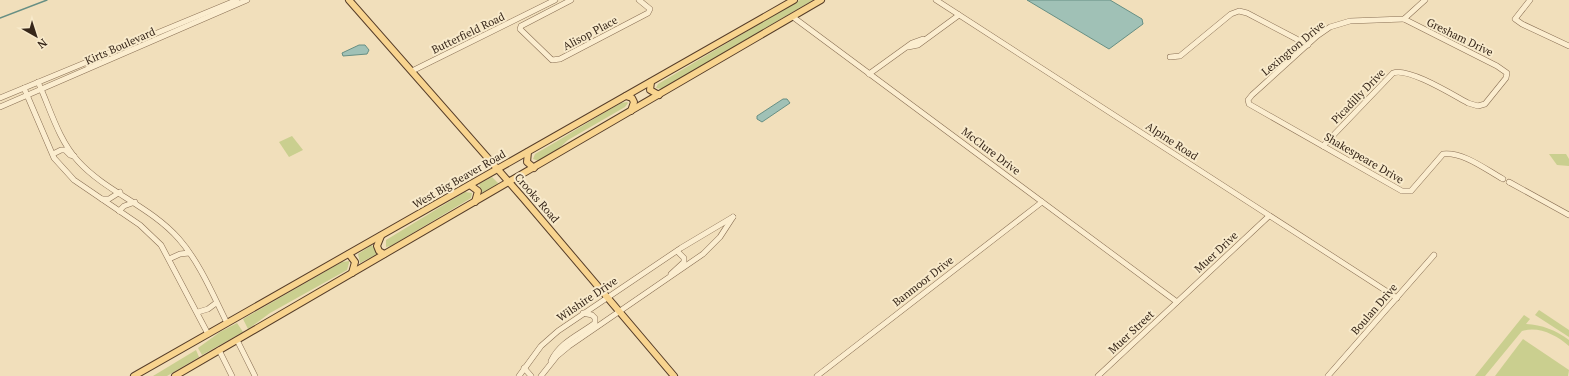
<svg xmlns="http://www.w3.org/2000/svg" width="1569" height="376" font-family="'PT Serif',serif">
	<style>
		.green { fill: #cacf8f }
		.water { fill: #a0c1b6; stroke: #678f84 }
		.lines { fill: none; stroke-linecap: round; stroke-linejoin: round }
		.stream { stroke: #678f84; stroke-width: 1.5 }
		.minor-casing { stroke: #896f54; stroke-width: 6 }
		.major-casing { stroke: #563d29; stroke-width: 8 }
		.minor { stroke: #fbedcf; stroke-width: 5 }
		.major { stroke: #f8d48f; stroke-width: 6 }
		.labels { text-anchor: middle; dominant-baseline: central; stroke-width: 4; stroke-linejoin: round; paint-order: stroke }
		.street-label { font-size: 11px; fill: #37271a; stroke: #f8eacb }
	</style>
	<rect width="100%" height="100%" fill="#f1dfbb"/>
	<!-- green -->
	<g class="green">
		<path d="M800,0H813L662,89L656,88L658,84Z"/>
		<path d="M627,102L628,103L625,107L568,140L556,151L539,161L533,159L535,154C564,138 592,119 621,103Z"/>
		<path d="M292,136L303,150L289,157L279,142Z"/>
		<path d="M1549,154H1566L1569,159V166L1557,165Z"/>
		<path d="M492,177L499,184L482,193L479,184Z"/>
		<path d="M465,192L472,193L471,198L391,246L386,247V240Z"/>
		<path d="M372,245L377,254L360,263L358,254Z"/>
		<path d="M349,261V263L347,270L270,313L248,329L243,319L342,262Z"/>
		<path d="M1539,310L1569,330V337L1535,315Z"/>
		<path d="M1524,315L1530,319L1526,324C1542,325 1556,330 1569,340V346C1556,335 1539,326 1522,331L1485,376H1475Z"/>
		<path d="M237,323L243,332L202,355L198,348L220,332Z"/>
		<path d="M1523,339L1569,370L1568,376H1495Z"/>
		<path d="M196,350L199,357L167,376H153Z"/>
	</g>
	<!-- water -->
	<g class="water">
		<path d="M1027,0H1110L1142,19L1143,24L1109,49Z"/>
		<path d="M359,45H365L369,50L367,54L343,56L342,53Z"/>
		<path d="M783,99H787L790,103L762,122L757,119V116Z"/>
	</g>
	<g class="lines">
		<!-- stream -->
		<path class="stream" d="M0,18L47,0"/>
		<!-- minor casing -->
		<g class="minor-casing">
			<g id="minor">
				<path d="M571,0L521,26L520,29L552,60L560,59L648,13L650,9L639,0"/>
				<path d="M936,0L1397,298"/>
				<path d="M1425,0L1404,19L1350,21L1330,27L1317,36L1252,95L1248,100L1249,104L1402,191H1411L1443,154C1464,152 1485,169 1503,179"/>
				<path d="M1530,0L1515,19L1522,24L1569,46"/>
				<path d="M793,17L1177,302"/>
				<path d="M908,47L918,45L959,15"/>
				<path d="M1170,57L1180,56L1231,14L1239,11L1247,13L1308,45"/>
				<path d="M412,71L555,0"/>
				<path d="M869,74L912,43L923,39"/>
				<path d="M38,82C50,108 58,139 78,161C106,192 150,206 179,239C200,263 213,295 227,323"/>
				<path d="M24,88L54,158L74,180L140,225L161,245L208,334"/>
				<path d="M0,98L237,0"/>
				<path d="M0,107L247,0"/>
				<path d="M1323,146L1393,73C1408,67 1453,95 1468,103L1478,106L1485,104L1506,78L1507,73L1497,66L1404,19"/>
				<path d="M53,154L61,150H65L70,155L74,156"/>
				<path d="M1509,182L1569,215"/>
				<path d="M102,199H109L120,192"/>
				<path d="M119,211L124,206L135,202"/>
				<path d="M169,259L180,254L189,253"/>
				<path d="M671,274L684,262V258L677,251"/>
				<path d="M198,312L208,309L216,303"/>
				<path d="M237,340L255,376"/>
				<path d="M219,350L232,376"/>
				<path d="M551,361C560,342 579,335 595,323V318L592,315L583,313"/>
				<path d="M524,368L531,376"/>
				<path d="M519,376L541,346L558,331L681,248L733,217"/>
				<path d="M541,376L557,356L569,346L703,254L720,237L733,217"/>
				<path d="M817,376L1042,202"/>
				<path d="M1098,376L1269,216"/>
				<path d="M1328,376L1434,255"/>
			</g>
		</g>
		<!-- major casing -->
		<g class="major-casing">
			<g id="major">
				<path d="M349,0L523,198L674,376"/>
				<path d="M651,82L650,90L659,95"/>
				<path d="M626,96L632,98L634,102L631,111"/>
				<path d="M528,152L527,162L534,168"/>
				<path d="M470,185L478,191L475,202"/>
				<path d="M381,236L377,246L379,251L384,254"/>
				<path d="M349,254L355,262L352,273"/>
				<path d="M134,376L794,0"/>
				<path d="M175,376L821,0"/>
			</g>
		</g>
		<!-- minor -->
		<use href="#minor" class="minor"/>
		<!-- major -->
		<use href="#major" class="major"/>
	</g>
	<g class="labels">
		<!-- street labels -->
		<g class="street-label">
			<text transform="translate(468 33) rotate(-26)">Butterfield Road</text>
			<text transform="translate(590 33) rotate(-28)">Alisop Place</text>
			<text transform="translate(1460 37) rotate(26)">Gresham Drive</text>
			<text transform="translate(120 46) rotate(-24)">Kirts Boulevard</text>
			<text transform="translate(1293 48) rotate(-40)">Lexington Drive</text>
			<text transform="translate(1358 96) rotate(-46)">Picadilly Drive</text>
			<text transform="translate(1172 141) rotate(33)">Alpine Road</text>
			<text transform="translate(991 151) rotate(37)">McClure Drive</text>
			<text transform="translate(1364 158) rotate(30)">Shakespeare Drive</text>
			<text transform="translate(459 179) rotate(-30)">West Big Beaver Road</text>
			<text transform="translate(537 198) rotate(49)">Crooks Road</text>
			<text transform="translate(1216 252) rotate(-43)">Muer Drive</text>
			<text transform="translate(923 281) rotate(-38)">Banmoor Drive</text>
			<text transform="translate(587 299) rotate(-34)">Wilshire Drive</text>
			<text transform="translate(1374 309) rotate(-49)">Boulan Drive</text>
			<text transform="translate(1131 332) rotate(-43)">Muer Street</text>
		</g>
	</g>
	<!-- north arrow -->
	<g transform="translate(36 36) rotate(141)" stroke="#f8eacb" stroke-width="3" paint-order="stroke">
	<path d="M0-3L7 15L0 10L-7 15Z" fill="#37271a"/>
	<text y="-6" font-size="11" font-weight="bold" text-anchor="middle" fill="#37271a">N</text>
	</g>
</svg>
